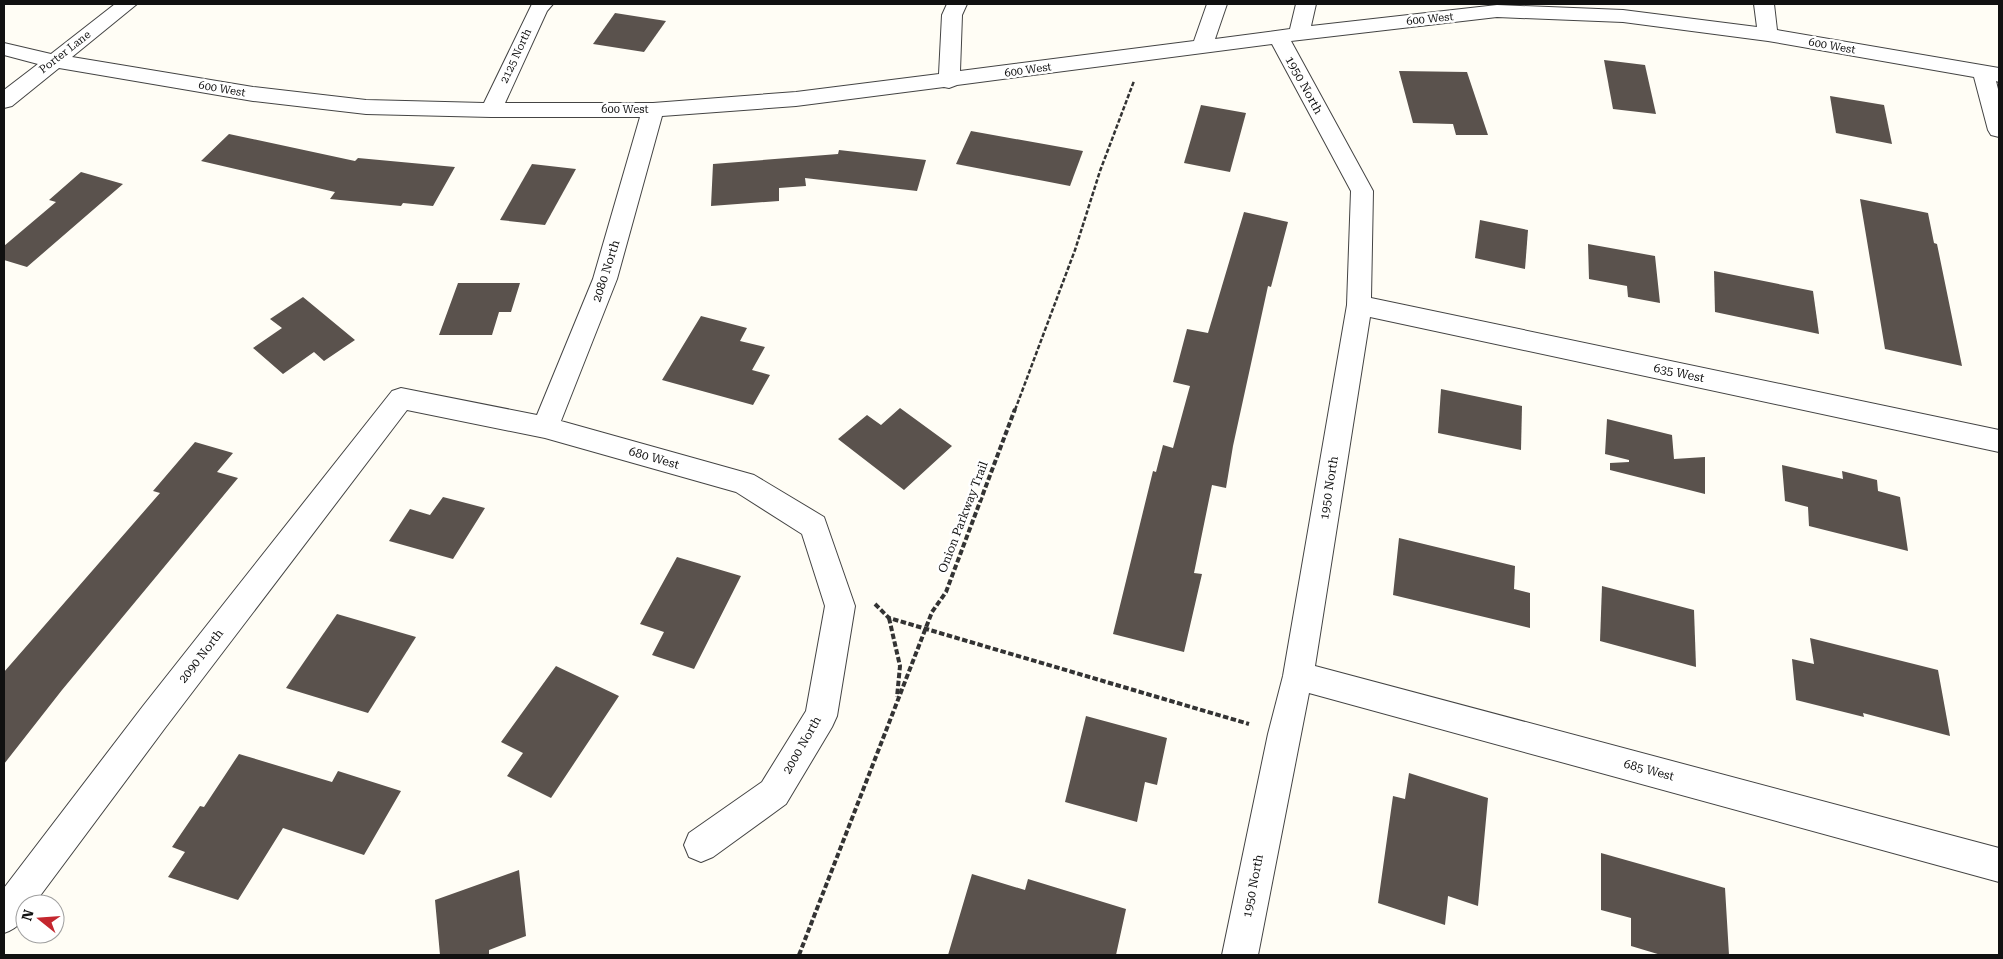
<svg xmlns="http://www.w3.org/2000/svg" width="2003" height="959" font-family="'Roboto Serif',serif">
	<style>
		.building { fill: #5a524d }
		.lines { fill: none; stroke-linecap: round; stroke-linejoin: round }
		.minor-casing { stroke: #444; stroke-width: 2 }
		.path-far1 { stroke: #333; stroke-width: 2.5; stroke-dasharray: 4.5 2; stroke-linecap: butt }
		.path { stroke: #333; stroke-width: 4; stroke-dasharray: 5.5 2.5; stroke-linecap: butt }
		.minor { fill: #fff; fill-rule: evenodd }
		.labels { text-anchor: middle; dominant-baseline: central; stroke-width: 5; stroke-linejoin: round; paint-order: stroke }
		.far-street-label { font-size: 11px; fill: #111; stroke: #fff }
		.street-label { font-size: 12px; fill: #111; stroke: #fff }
	</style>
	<rect width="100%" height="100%" fill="#fffdf5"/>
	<!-- building -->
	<g class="building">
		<path d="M615,13L666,21L644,52L593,44Z"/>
		<path d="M1604,60L1645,65L1656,114L1613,109Z"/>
		<path d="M1399,71L1467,72L1488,135H1456L1453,124L1413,123Z"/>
		<path d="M1830,96L1884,105L1892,144L1836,133Z"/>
		<path d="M1201,105L1246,113L1230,172L1184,163Z"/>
		<path d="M971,131L1083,151L1070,186L956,164Z"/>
		<path d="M229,134L355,161L358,158L455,167L433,206L403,203L401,206L330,199L335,192L201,161Z"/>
		<path d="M839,150L926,160L917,191L805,178L806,186L779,188V201L711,206L713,164L838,154Z"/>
		<path d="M532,164L576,169L545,225L500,220Z"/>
		<path d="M81,172L123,184L27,267L4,260V246L56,202L49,200Z"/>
		<path d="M1860,199L1928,213L1934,243L1937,244L1962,366L1885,349Z"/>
		<path d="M1244,212L1288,222L1271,287L1268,286L1233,446L1226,488L1212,485L1194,573L1202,574L1184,652L1113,634L1153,471L1156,472L1163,445L1173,448L1190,386L1173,382L1187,329L1208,333Z"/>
		<path d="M1480,220L1528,230L1525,269L1475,258Z"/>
		<path d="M1588,244L1655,256L1660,303L1628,297L1627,286L1589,279Z"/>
		<path d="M1714,271L1813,291L1819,334L1715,312Z"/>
		<path d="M458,283H520L511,312H499L492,335H439Z"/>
		<path d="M303,297L355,340L324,361L314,352L283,374L253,348L282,328L270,319Z"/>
		<path d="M701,316L747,328L740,341L765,347L752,370L770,375L753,405L662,380Z"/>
		<path d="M1441,389L1522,406L1521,450L1438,433Z"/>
		<path d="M900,408L952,446L904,490L838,439L867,415L881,425Z"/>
		<path d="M1607,419L1672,435L1674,459L1705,457V494L1610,470V463L1629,462V460L1605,454Z"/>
		<path d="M195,442L233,453L217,472L238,478L62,690L4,764V672L160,493L153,491Z"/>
		<path d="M1782,465L1843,479L1842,471L1877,480L1878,491L1900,497L1908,551L1809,526L1808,507L1785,501Z"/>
		<path d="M443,497L485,508L453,559L389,541L410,509L430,515Z"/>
		<path d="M1399,538L1515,566L1514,589L1530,593V628L1393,595Z"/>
		<path d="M677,557L741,576L694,669L652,655L664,632L640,624Z"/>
		<path d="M1602,586L1694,610L1696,667L1600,641Z"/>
		<path d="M337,614L416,637L368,713L286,688Z"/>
		<path d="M1810,638L1938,670L1950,736L1863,713L1864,717L1796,700L1792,659L1814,664Z"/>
		<path d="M556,666L619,696L551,798L507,776L523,753L501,742Z"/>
		<path d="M1086,716L1167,738L1157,785L1145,782L1137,822L1065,802Z"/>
		<path d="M239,754L332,782L338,771L401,791L364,855L283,828L238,900L168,877L185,852L172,847L200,806L204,807Z"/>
		<path d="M1409,773L1488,798L1478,906L1448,896L1445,925L1378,903L1393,796L1405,799Z"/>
		<path d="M1601,853L1725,888L1729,955H1661L1631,946V918L1601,910Z"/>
		<path d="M519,870L526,936L489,950V955H440L435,900Z"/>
		<path d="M972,874L1025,890L1028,879L1126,909L1116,955H948Z"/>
	</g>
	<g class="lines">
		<!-- minor casing -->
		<g class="minor-casing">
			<path id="minor" d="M115,4H137L72,57L253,87L366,100L484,103L532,4H553L547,11L505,103H653L796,92L939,74L942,15L947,4H967L962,15L960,71L1194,41L1207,4H1227L1215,39L1290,29L1296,4H1316L1311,26L1497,5L1623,10L1757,27L1754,4H1774L1777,30L1999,68V82L1996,81L1999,93V137L1991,135L1988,130L1974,77L1768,41L1623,22L1497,17L1291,41L1373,191L1371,298L1999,430V452L1370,317L1315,666L1999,848V882L1309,693L1258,955H1222L1268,734L1283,676L1347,305L1351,191L1272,44L957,85L949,88L944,87L796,106L662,116L617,279L561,421L754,475L824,517L855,606L837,716L832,727L786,804L713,857L701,862L689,857L684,845L689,833L762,782L806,711L825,606L802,534L736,492L545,438L407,410L165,728L34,904H25C25,920 19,928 4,933V888L143,706L392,391L401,388L537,415L593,279L640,117H491L366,114L253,101L59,68L12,106L4,108V90L38,64L4,55V43L51,54Z"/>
		</g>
		<!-- path-far1 -->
		<path class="path-far1" d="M1015,410L1075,250L1100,171L1134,81"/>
		<!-- path -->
		<g class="path">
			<path d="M875,604L889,618L1249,724"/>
			<path d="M889,618L900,666L897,697"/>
			<path d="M799,955L932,612L946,592L1015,409"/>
		</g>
		<!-- minor -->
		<use href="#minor" class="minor"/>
	</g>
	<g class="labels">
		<!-- far-street labels -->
		<g class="far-street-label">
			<text transform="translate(1430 19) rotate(-6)">600 West</text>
			<text transform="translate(1832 46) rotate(10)">600 West</text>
			<text transform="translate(65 52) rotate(-38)">Porter Lane</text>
			<text transform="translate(516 56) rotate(-65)">2125 North</text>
			<text transform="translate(1028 70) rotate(-8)">600 West</text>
			<text transform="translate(222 89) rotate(10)">600 West</text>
			<text x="625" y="109">600 West</text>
		</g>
		<!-- street labels -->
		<g class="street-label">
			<text transform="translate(1304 85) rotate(61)">1950 North</text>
			<text transform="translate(606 271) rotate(-72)">2080 North</text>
			<text transform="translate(1679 373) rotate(12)">635 West</text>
			<text transform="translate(654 458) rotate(16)">680 West</text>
			<text transform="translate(1329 488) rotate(-81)">1950 North</text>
			<text transform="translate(963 517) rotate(-69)">Onion Parkway Trail</text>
			<text transform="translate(201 656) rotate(-52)">2090 North</text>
			<text transform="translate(802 745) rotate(-60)">2000 North</text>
			<text transform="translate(1649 770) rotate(15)">685 West</text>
			<text transform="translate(1253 886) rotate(-79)">1950 North</text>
		</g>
	</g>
	<!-- border -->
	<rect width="2003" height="959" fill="none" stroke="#111111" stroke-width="10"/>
	<!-- north arrow -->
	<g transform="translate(40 919) rotate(287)"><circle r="24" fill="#ffffff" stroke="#a0a0a0"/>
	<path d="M0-4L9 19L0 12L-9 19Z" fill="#c4262e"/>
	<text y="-8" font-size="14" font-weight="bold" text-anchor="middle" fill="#111111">N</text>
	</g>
</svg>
